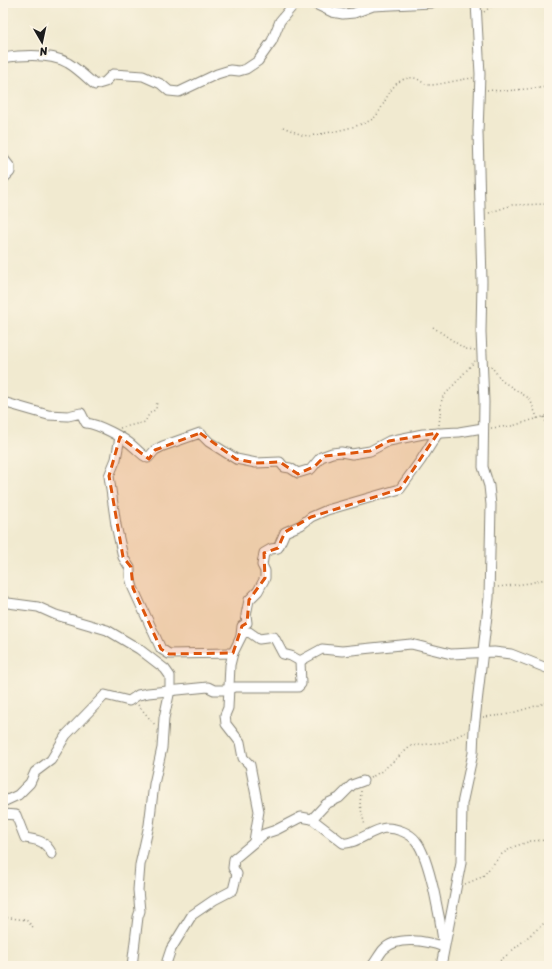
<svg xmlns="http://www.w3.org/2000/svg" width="552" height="969" font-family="Sriracha,sans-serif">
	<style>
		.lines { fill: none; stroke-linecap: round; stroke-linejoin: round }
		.minor-casing { stroke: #868376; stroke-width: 11 }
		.path { stroke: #868376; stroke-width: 1.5; stroke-dasharray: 1 3; stroke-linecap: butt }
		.minor { stroke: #fff; stroke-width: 9 }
		.marked { fill: #de560d; fill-opacity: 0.2; stroke: #de560d; stroke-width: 3; stroke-dasharray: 8 5; stroke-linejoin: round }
	</style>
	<rect width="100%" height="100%" fill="#fcf5e5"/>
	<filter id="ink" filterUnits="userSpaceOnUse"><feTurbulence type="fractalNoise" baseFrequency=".025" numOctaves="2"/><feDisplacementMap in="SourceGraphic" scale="8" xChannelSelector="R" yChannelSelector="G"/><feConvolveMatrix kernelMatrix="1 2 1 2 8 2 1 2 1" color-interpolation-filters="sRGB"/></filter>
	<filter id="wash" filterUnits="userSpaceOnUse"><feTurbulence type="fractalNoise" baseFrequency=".012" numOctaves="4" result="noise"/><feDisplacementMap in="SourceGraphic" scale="16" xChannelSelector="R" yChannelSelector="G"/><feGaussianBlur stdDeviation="0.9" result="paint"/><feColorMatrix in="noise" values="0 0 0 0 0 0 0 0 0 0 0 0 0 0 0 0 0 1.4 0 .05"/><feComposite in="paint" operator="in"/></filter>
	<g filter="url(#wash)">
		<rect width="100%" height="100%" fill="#f1ead0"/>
	</g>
	<g filter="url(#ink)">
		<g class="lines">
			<!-- minor casing -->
			<g class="minor-casing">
				<g id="minor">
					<path d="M313,3L332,12L343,14L354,13L373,6L431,3"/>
					<path d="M3,58C23,55 50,53 68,63C78,69 86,77 95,85L105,82L113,74L143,76L161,84L169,91L179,92L217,74L230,70L239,71L246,69L258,61L272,41L280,21L295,3"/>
					<path d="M3,158L10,167V172L3,179"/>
					<path d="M3,402L48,415L68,416L81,413L86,423C98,424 125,438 134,447C139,451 141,455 148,458L155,450L163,446L200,433L209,442L236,459L256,463L280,462L284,467L290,468L298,473L311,469L321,457L332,453L341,452L352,454L370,451L389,441L423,434L459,432L483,428"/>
					<path d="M120,437L116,459L109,476L116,525L123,557L130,568V577L133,588L161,649L169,654L233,653"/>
					<path d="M3,600L8,603L38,607L56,615L107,630L139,649L165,669L170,676V690L164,718L162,748L154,784L149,825L140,865L138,890L140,911L138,917L132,966"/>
					<path d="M241,636L242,626L247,623L246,615L249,600L258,591L265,578V571L262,565L264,553L271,549L278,548L285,532L301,525L311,517L327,510L400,489L421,460L438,433"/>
					<path d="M3,802L18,795L30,783L35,772L51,760L66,735L105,695L129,701L138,695L148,693L208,687L214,690H224L235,687H298L301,684L300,661"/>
					<path d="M3,814L16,815L25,838C39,840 45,841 52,854"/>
					<path d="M312,819L326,804L339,798L352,785L363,781"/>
					<path d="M254,841L259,811L250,765L243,758L240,742L226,724L225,715L228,708L230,665L233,653L243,633L249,632L259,639L274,637L283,654L291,656L300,661L322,649L342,651L411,644L451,654L494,652L511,654L549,669"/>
					<path d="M167,966V961L171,949L192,915L214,900L233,890L237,874L233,868L234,859L264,834L276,830L301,817L312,819L343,843C355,845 372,829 386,828C397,828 410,833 416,841C430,858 441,924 444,947C427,941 397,935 383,950C379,955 376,961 372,966"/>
					<path d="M441,966L461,863L462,804L473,753L474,729L489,598L491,505L489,486L483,467L484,402L481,332L482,281L478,132L480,74L476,3"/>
				</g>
			</g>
			<!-- path -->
			<g class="path">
				<path d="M484,12L495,3"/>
				<path d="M487,90L504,91L549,87"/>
				<path d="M283,127L302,135L309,136C322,134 367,126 375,117C385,106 388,87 402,80C419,73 419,84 430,85C439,85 462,79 473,78"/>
				<path d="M489,213L512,205L549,204"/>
				<path d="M433,327L465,349L475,350"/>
				<path d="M491,366L502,381L530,399L538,420"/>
				<path d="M544,417L549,430"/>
				<path d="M439,425L442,398L475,361"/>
				<path d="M120,428L145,422L149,414L156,409L157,401"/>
				<path d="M491,428L512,426L549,415"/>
				<path d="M498,587L530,583L549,578"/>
				<path d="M138,705L156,726"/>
				<path d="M483,717L505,715L549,702"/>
				<path d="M370,778L382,771L411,746L445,742L466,732"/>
				<path d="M361,791L360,805L365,826"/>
				<path d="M465,884L482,877L502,854L513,847L531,841L549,840"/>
				<path d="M3,917L26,920L33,927"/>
				<path d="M494,966L549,919"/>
			</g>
			<!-- minor -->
			<use href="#minor" class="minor"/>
		</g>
	</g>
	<!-- marked area -->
	<path class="marked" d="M200,433L236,459L256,463L280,462L298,474L315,466L325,456L370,451L389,441L438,433L400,489L311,517L285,532L278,548L264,553L265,578L249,600L247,623L242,626L233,653L169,654L161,649L133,588L131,567L123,557L109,476L120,437L149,459L155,450Z"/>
	<!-- margin -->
	<rect width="552" height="969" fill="none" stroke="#fcf5e5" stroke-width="16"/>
	<!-- north arrow -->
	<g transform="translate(42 42) rotate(171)" stroke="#fcf5e5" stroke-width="3" paint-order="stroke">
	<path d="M0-3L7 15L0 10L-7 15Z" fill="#1c1c1c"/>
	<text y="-6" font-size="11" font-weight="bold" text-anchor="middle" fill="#1c1c1c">N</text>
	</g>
</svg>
